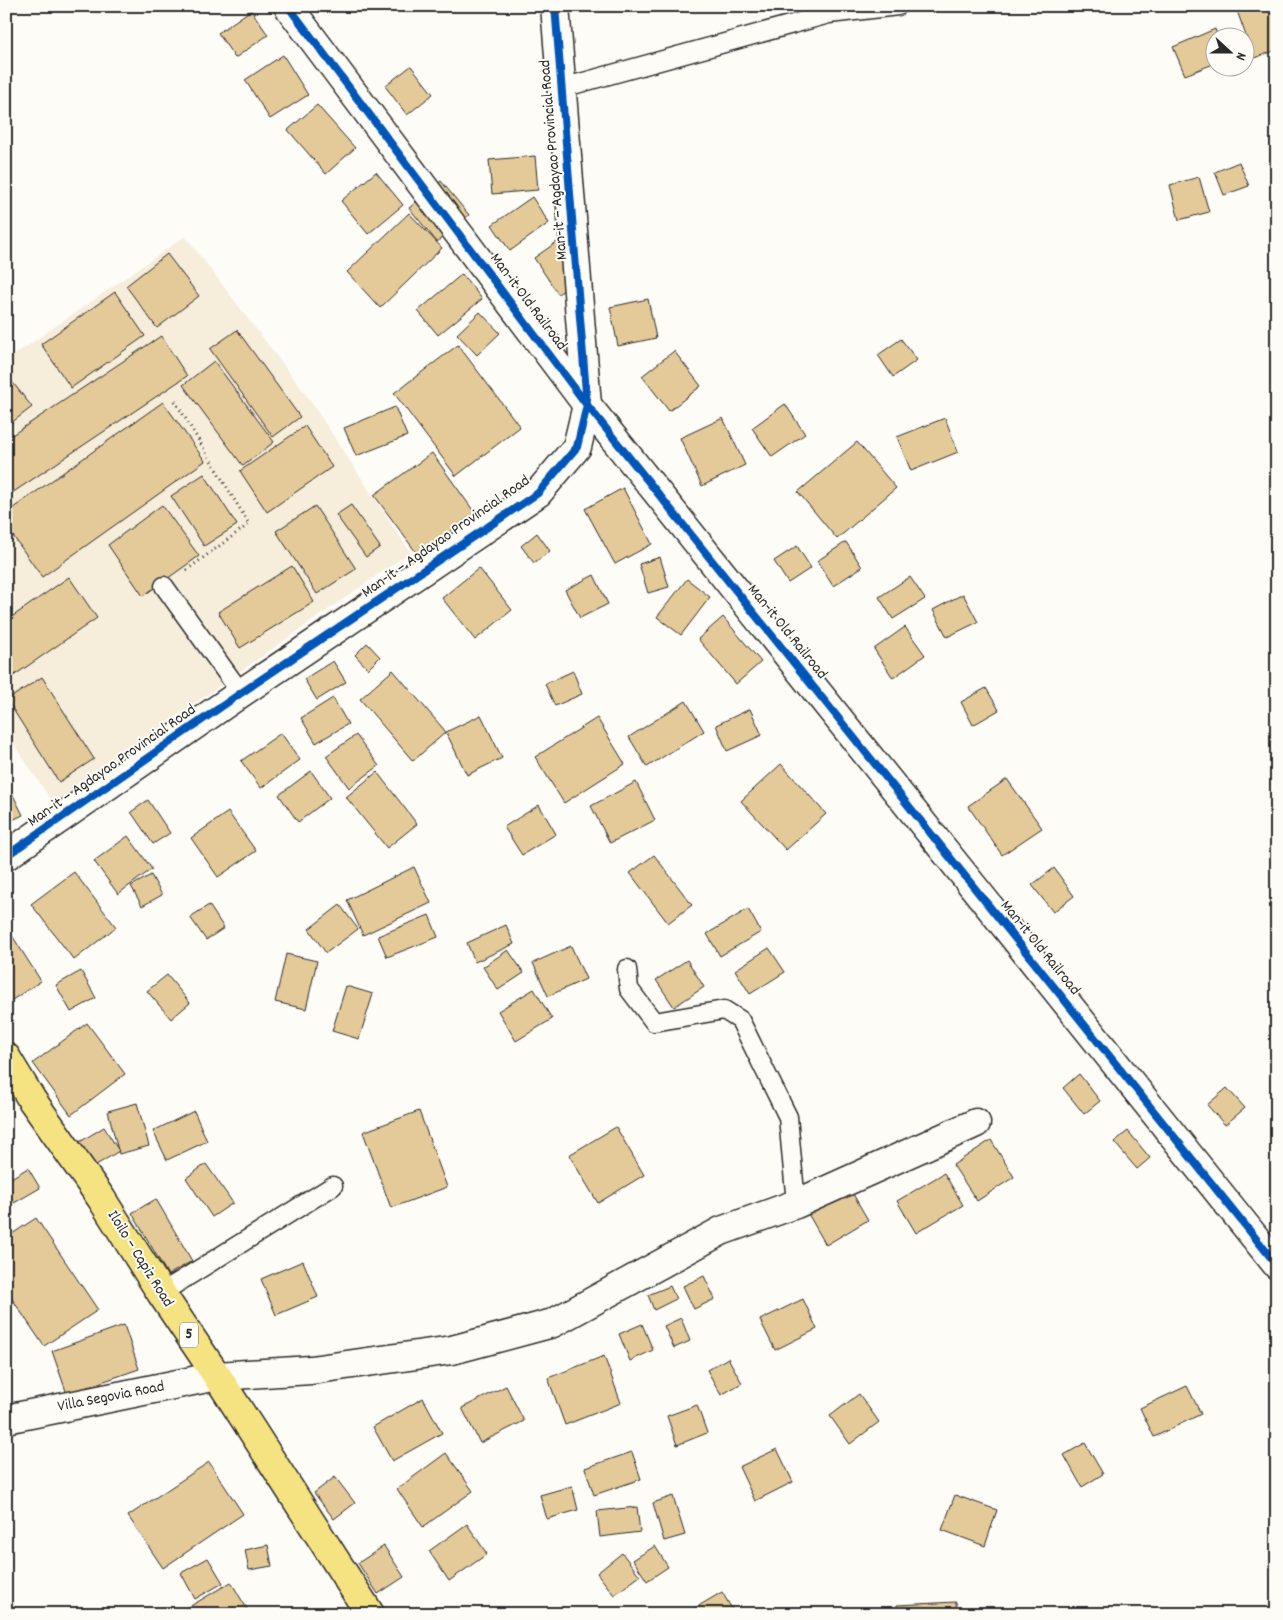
<svg xmlns="http://www.w3.org/2000/svg" width="1283" height="1620" font-family="Dekko,sans-serif">
	<style>
		.built { fill: #f6eddb }
		.building { fill: #e4ca99; stroke: #2b2b2b }
		.lines { fill: none; stroke-linecap: round; stroke-linejoin: round }
		.service-casing { stroke: #2b2b2b; stroke-width: 21 }
		.minor-casing { stroke: #2b2b2b; stroke-width: 31 }
		.tertiary-casing { stroke: #2b2b2b; stroke-width: 31 }
		.trunk-casing { stroke: #2b2b2b; stroke-width: 31 }
		.path { stroke: #2b2b2b; stroke-width: 3; stroke-dasharray: 1 4; stroke-linecap: butt }
		.service { stroke: #fdfcf7; stroke-width: 18 }
		.minor { stroke: #fdfcf7; stroke-width: 28 }
		.tertiary { stroke: #fdfcf7; stroke-width: 28 }
		.trunk { stroke: #f5e382; stroke-width: 28 }
		.cycleway-casing { stroke: #fdfcf7; stroke-width: 11 }
		.cycleway { stroke: #0057b8; stroke-width: 8 }
		.labels { text-anchor: middle; dominant-baseline: central; stroke-width: 4; stroke-linejoin: round; paint-order: stroke }
		.shield { fill: #fdfcf7; stroke: #6a6a68; stroke-width: 1 }
		.shield-label { font-size: 15px; font-weight: bold; fill: #2b2b2b }
		.street-label { font-size: 16px; fill: #2b2b2b; stroke: #fdfcf7 }
	</style>
	<rect width="100%" height="100%" fill="#fdfcf7"/>
	<filter id="ink" filterUnits="userSpaceOnUse"><feTurbulence type="fractalNoise" baseFrequency=".02" numOctaves="2"/><feDisplacementMap in="SourceGraphic" scale="10" xChannelSelector="R" yChannelSelector="G"/><feConvolveMatrix kernelMatrix="1 2 1 2 8 2 1 2 1" color-interpolation-filters="sRGB"/></filter>
	<g filter="url(#ink)">
		<!-- built -->
		<path class="built" d="M185,236L307,396L410,552L53,803L6,732V361Z"/>
		<!-- building -->
		<g class="building">
			<path d="M1241,6H1277V50L1254,58L1236,8Z"/>
			<path d="M251,10L268,35L235,58L218,33Z"/>
			<path d="M1215,29L1218,38H1216V63L1185,75L1173,47Z"/>
			<path d="M283,55L308,95L270,119L245,80Z"/>
			<path d="M411,66L433,94L407,115L385,86Z"/>
			<path d="M317,105L355,148L326,174L288,130Z"/>
			<path d="M535,156L538,190L492,194L489,160Z"/>
			<path d="M1239,162L1249,186L1224,195L1215,172Z"/>
			<path d="M376,172L403,205L368,234L341,201Z"/>
			<path d="M1199,177L1209,212L1179,220L1170,185Z"/>
			<path d="M441,181L469,215L437,242L409,208Z"/>
			<path d="M532,197L549,223L510,251L492,225Z"/>
			<path d="M409,213L442,248L380,308L347,272Z"/>
			<path d="M561,239L585,276L558,294L534,258Z"/>
			<path d="M167,254L199,296L157,328L126,286Z"/>
			<path d="M462,274L482,299L438,335L418,311Z"/>
			<path d="M115,292L145,336L71,388L41,344Z"/>
			<path d="M648,299L656,338L618,346L610,307Z"/>
			<path d="M480,312L500,333L477,355L457,334Z"/>
			<path d="M237,330L300,417L273,437L210,349Z"/>
			<path d="M557,332L565,347L552,354L545,339Z"/>
			<path d="M161,336L187,376L6,497V439Z"/>
			<path d="M901,339L917,360L893,377L878,355Z"/>
			<path d="M458,345L520,427L456,476L394,393Z"/>
			<path d="M674,351L701,386L669,411L642,376Z"/>
			<path d="M214,361L274,442L243,466L183,385Z"/>
			<path d="M6,374L32,407L6,427Z"/>
			<path d="M163,402L205,461L42,577L6,526V513Z"/>
			<path d="M785,404L805,434L772,457L752,428Z"/>
			<path d="M395,407L407,436L356,456L344,428Z"/>
			<path d="M723,418L745,465L702,486L680,438Z"/>
			<path d="M945,418L958,452L911,471L897,437Z"/>
			<path d="M305,426L332,467L267,512L240,471Z"/>
			<path d="M857,442L896,488L837,539L798,492Z"/>
			<path d="M432,453L475,513L418,555L374,495Z"/>
			<path d="M204,474L237,525L204,546L171,496Z"/>
			<path d="M623,488L652,544L615,564L585,509Z"/>
			<path d="M162,505L199,556L143,596L108,545Z"/>
			<path d="M351,505L380,547L366,557L336,515Z"/>
			<path d="M315,506L356,569L317,594L276,531Z"/>
			<path d="M537,533L550,551L534,563L521,546Z"/>
			<path d="M846,542L862,567L833,586L817,561Z"/>
			<path d="M797,546L811,568L788,583L774,561Z"/>
			<path d="M660,557L669,587L648,593L639,564Z"/>
			<path d="M292,566L314,602L240,648L218,612Z"/>
			<path d="M479,568L512,610L475,640L442,598Z"/>
			<path d="M594,575L608,604L580,618L565,590Z"/>
			<path d="M69,577L97,618L6,681V621Z"/>
			<path d="M910,577L925,599L893,619L879,597Z"/>
			<path d="M687,579L710,597L681,635L657,617Z"/>
			<path d="M963,594L978,622L947,637L933,610Z"/>
			<path d="M723,617L761,662L736,684L698,639Z"/>
			<path d="M905,627L925,655L893,678L874,649Z"/>
			<path d="M367,643L380,657L368,669L355,655Z"/>
			<path d="M333,661L346,682L317,700L304,679Z"/>
			<path d="M393,670L446,732L413,761L360,699Z"/>
			<path d="M573,671L582,694L555,706L545,684Z"/>
			<path d="M42,677L94,759L59,782L7,700Z"/>
			<path d="M986,688L999,710L973,725L961,702Z"/>
			<path d="M333,698L348,724L316,743L301,718Z"/>
			<path d="M686,701L704,731L647,767L629,737Z"/>
			<path d="M750,709L762,735L727,751L716,725Z"/>
			<path d="M481,715L502,758L467,775L446,732Z"/>
			<path d="M597,718L625,764L564,803L535,757Z"/>
			<path d="M281,733L300,760L261,788L241,761Z"/>
			<path d="M356,735L379,766L349,788L326,756Z"/>
			<path d="M781,764L826,814L786,850L741,801Z"/>
			<path d="M311,771L330,798L298,822L279,795Z"/>
			<path d="M377,772L417,824L387,848L346,797Z"/>
			<path d="M1007,779L1042,828L1002,855L968,806Z"/>
			<path d="M636,782L655,820L610,843L591,806Z"/>
			<path d="M13,795L23,815L6,823V799Z"/>
			<path d="M148,800L170,833L153,844L131,812Z"/>
			<path d="M539,805L556,834L522,855L504,827Z"/>
			<path d="M228,812L256,851L218,877L191,838Z"/>
			<path d="M128,836L152,869L118,894L94,861Z"/>
			<path d="M654,855L692,905L668,923L630,873Z"/>
			<path d="M414,867L431,903L363,935L347,900Z"/>
			<path d="M1054,868L1074,896L1053,912L1032,885Z"/>
			<path d="M74,872L116,927L74,960L31,904Z"/>
			<path d="M151,875L162,895L142,906L131,886Z"/>
			<path d="M209,905L224,928L206,940L190,917Z"/>
			<path d="M340,905L358,929L326,953L309,929Z"/>
			<path d="M748,909L761,932L720,956L707,934Z"/>
			<path d="M429,915L438,937L387,957L378,936Z"/>
			<path d="M506,925L514,944L475,962L467,943Z"/>
			<path d="M6,926L41,981L9,1002L6,997Z"/>
			<path d="M571,946L586,979L548,996L533,963Z"/>
			<path d="M769,948L785,972L750,994L735,970Z"/>
			<path d="M508,950L524,973L498,990L483,967Z"/>
			<path d="M286,954L317,961L306,1009L275,1002Z"/>
			<path d="M687,960L704,987L674,1007L656,980Z"/>
			<path d="M81,971L96,998L71,1012L56,985Z"/>
			<path d="M167,975L190,1003L171,1019L147,991Z"/>
			<path d="M346,986L373,994L359,1039L332,1031Z"/>
			<path d="M534,989L552,1019L516,1041L498,1011Z"/>
			<path d="M87,1023L125,1074L71,1115L33,1063Z"/>
			<path d="M1079,1074L1100,1101L1084,1114L1063,1088Z"/>
			<path d="M1227,1088L1245,1108L1225,1125L1207,1105Z"/>
			<path d="M137,1103L149,1146L119,1154L108,1111Z"/>
			<path d="M194,1111L207,1141L167,1160L153,1131Z"/>
			<path d="M419,1111L447,1187L391,1208L363,1132Z"/>
			<path d="M104,1127L119,1151L93,1167L78,1143Z"/>
			<path d="M616,1127L644,1175L598,1203L569,1155Z"/>
			<path d="M1128,1131L1150,1158L1137,1169L1114,1142Z"/>
			<path d="M991,1140L1014,1177L977,1201L953,1165Z"/>
			<path d="M206,1164L233,1203L212,1217L186,1178Z"/>
			<path d="M28,1168L40,1188L14,1203L6,1191V1181Z"/>
			<path d="M944,1173L963,1205L916,1233L897,1201Z"/>
			<path d="M849,1187L868,1220L826,1245L807,1212Z"/>
			<path d="M156,1199L192,1261L168,1275L132,1213Z"/>
			<path d="M36,1218L98,1310L44,1346L6,1290V1238Z"/>
			<path d="M303,1261L318,1297L276,1315L261,1279Z"/>
			<path d="M704,1276L715,1299L694,1309L683,1286Z"/>
			<path d="M670,1286L676,1299L654,1310L648,1295Z"/>
			<path d="M803,1299L817,1329L775,1350L760,1320Z"/>
			<path d="M681,1318L690,1341L674,1348L664,1326Z"/>
			<path d="M642,1324L653,1350L630,1361L619,1334Z"/>
			<path d="M124,1325L139,1369L67,1394L52,1351Z"/>
			<path d="M604,1356L621,1403L565,1425L548,1378Z"/>
			<path d="M728,1358L742,1383L721,1395L707,1370Z"/>
			<path d="M506,1386L524,1421L480,1443L462,1408Z"/>
			<path d="M1187,1386L1201,1414L1154,1437L1140,1408Z"/>
			<path d="M859,1394L879,1422L850,1444L830,1416Z"/>
			<path d="M423,1398L442,1433L392,1461L373,1427Z"/>
			<path d="M697,1405L707,1433L677,1445L667,1416Z"/>
			<path d="M1085,1443L1103,1474L1082,1487L1064,1455Z"/>
			<path d="M777,1449L793,1482L755,1501L739,1467Z"/>
			<path d="M632,1452L641,1479L594,1495L585,1468Z"/>
			<path d="M446,1453L473,1491L423,1527L397,1489Z"/>
			<path d="M209,1462L243,1514L163,1568L128,1516Z"/>
			<path d="M335,1477L355,1503L334,1519L314,1493Z"/>
			<path d="M572,1486L578,1510L547,1519L540,1495Z"/>
			<path d="M955,1495L997,1510L985,1546L942,1530Z"/>
			<path d="M673,1496L685,1535L664,1541L653,1503Z"/>
			<path d="M637,1507L640,1532L600,1537L597,1511Z"/>
			<path d="M467,1524L487,1554L449,1581L429,1551Z"/>
			<path d="M268,1545L272,1566L249,1570L245,1550Z"/>
			<path d="M384,1546L404,1577L378,1594L358,1563Z"/>
			<path d="M655,1546L668,1567L647,1581L633,1560Z"/>
			<path d="M622,1553L640,1576L614,1595L597,1573Z"/>
			<path d="M208,1558L223,1583L195,1599L181,1573Z"/>
			<path d="M231,1582L250,1614H177Z"/>
			<path d="M722,1592L735,1614H685Z"/>
			<path d="M956,1602L957,1614H897V1605Z"/>
		</g>
		<g class="lines">
			<!-- service casing -->
			<g class="service-casing">
				<g id="service">
					<path d="M562,88L829,14L898,6"/>
					<path d="M164,586L241,693"/>
					<path d="M627,969L629,989L654,1022L724,1010L740,1020L788,1117L796,1204"/>
					<path d="M161,1293L333,1186"/>
				</g>
			</g>
			<!-- minor casing -->
			<g class="minor-casing">
				<g id="minor">
					<path d="M288,6L587,405L1277,1265"/>
					<path d="M6,1419L217,1376L311,1370L452,1350L553,1323L721,1231L796,1204L976,1123"/>
				</g>
			</g>
			<!-- tertiary casing -->
			<g class="tertiary-casing">
				<path id="tertiary" d="M6,856L241,693L538,493L577,447L587,405L555,6"/>
			</g>
			<!-- trunk casing -->
			<g class="trunk-casing">
				<path id="trunk" d="M6,1057L32,1100L101,1198L161,1293L217,1376L370,1614"/>
			</g>
			<!-- path -->
			<path class="path" d="M175,401L249,524L184,572"/>
			<!-- service -->
			<use href="#service" class="service"/>
			<!-- minor -->
			<use href="#minor" class="minor"/>
			<!-- tertiary -->
			<use href="#tertiary" class="tertiary"/>
			<!-- trunk -->
			<use href="#trunk" class="trunk"/>
			<!-- cycleway casing -->
			<g class="cycleway-casing">
				<g id="cycleway">
					<path d="M288,6L587,405L1277,1265"/>
					<path d="M6,856L241,693L538,493L577,447L587,405L555,6"/>
				</g>
			</g>
			<!-- cycleway -->
			<use href="#cycleway" class="cycleway"/>
		</g>
	</g>
	<g class="labels">
		<!-- shield labels -->
		<rect class="shield" x="180" y="1322.5" width="18" height="25" rx="4"/>
		<g class="shield-label">
			<text x="189" y="1335">5</text>
		</g>
		<!-- street labels -->
		<g class="street-label">
			<text transform="translate(554 160) rotate(-95)">Man-it – Agdayao Provincial Road</text>
			<text transform="translate(528 302) rotate(53)">Man-it Old Railroad</text>
			<text transform="translate(446 537) rotate(-35)">Man-it – Agdayao Provincial Road</text>
			<text transform="translate(787 632) rotate(51)">Man-it Old Railroad</text>
			<text transform="translate(112 766) rotate(-35)">Man-it – Agdayao Provincial Road</text>
			<text transform="translate(1040 948) rotate(51)">Man-it Old Railroad</text>
			<text transform="translate(140 1259) rotate(58)">Iloilo – Capiz Road</text>
			<text transform="translate(111 1397) rotate(-11)">Villa Segovia Road</text>
		</g>
	</g>
	<!-- margin -->
	<rect width="1283" height="1620" fill="none" stroke="#fdfcf7" stroke-width="25"/>
	<rect x="12" y="12" width="1258" height="1595" fill="none" stroke="#2b2b2b" stroke-width="2" filter="url(#ink)"/>
	<!-- north arrow -->
	<g transform="translate(1230 52) rotate(111)"><circle r="24" fill="#fdfcf7" stroke="#a9a8a5"/>
	<path d="M0-4L9 19L0 12L-9 19Z" fill="#2b2b2b"/>
	<text y="-8" font-size="14" font-weight="bold" text-anchor="middle" fill="#2b2b2b">N</text>
	</g>
</svg>
